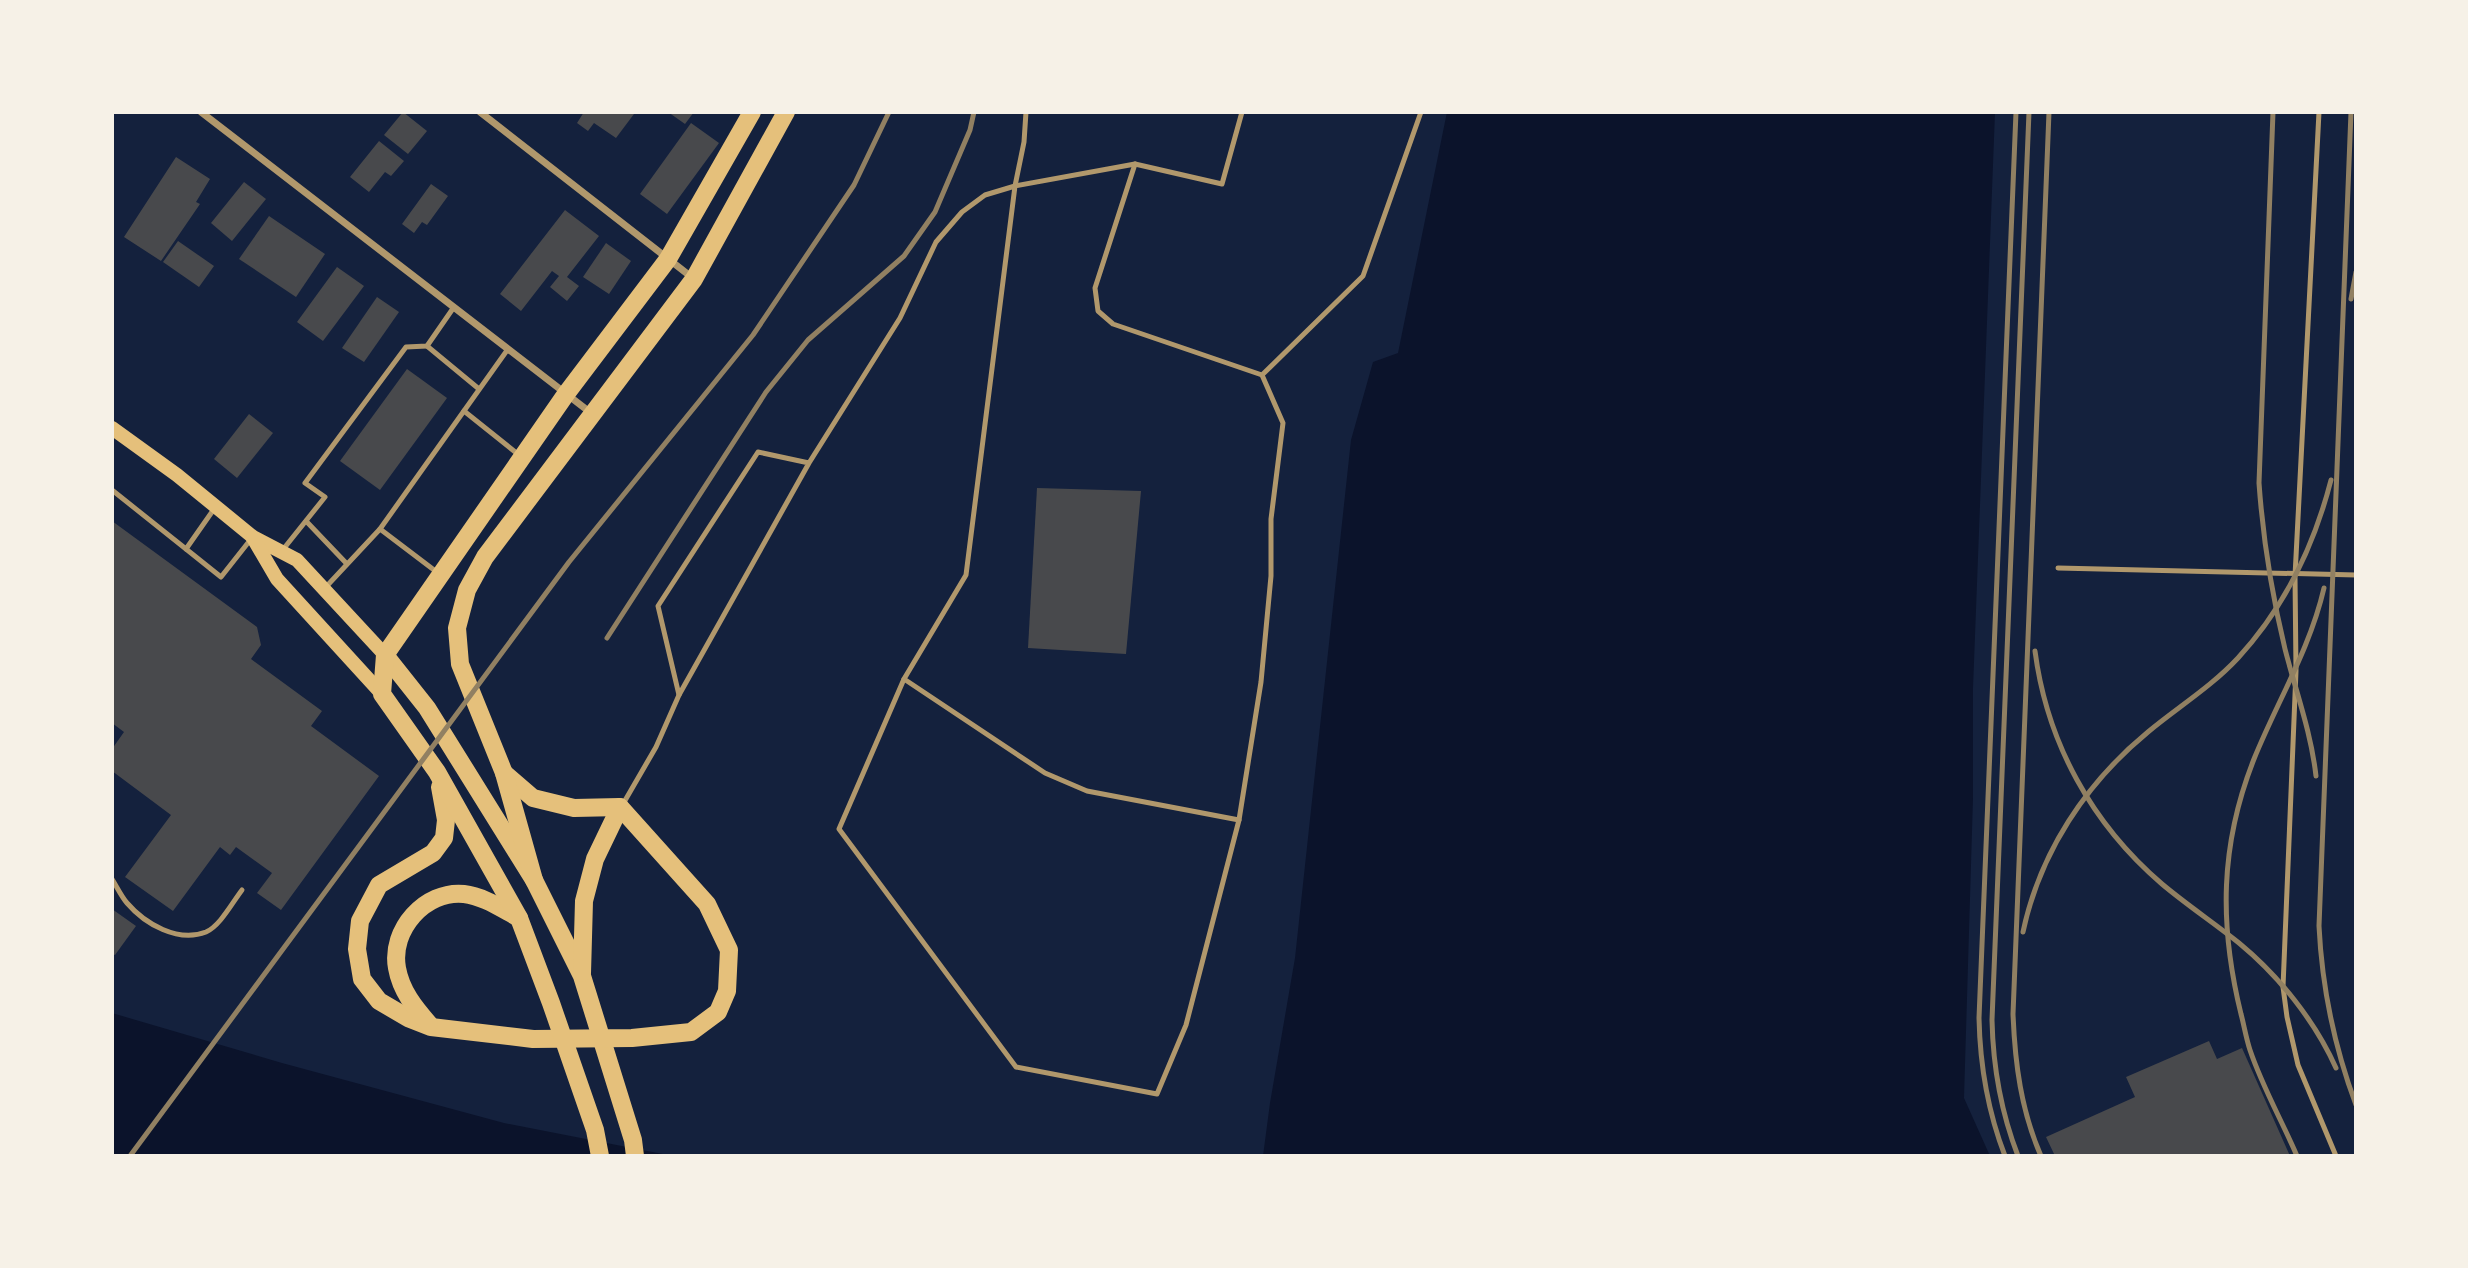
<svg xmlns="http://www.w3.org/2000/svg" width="2468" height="1268" font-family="Quicksand,sans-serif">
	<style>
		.water { fill: #0b132b }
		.building { fill: #48494c }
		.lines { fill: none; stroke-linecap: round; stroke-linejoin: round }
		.service { stroke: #b1986c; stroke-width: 5 }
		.minor { stroke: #b1986c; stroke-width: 7 }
		.secondary { stroke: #e5c07b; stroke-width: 14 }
		.primary { stroke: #e5c07b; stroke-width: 18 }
		.rail { stroke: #918062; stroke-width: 5 }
	</style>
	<rect width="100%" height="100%" fill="#14213d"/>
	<!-- water -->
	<g class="water">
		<path d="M1447,112H1995L1973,688V798L1964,1098L1990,1156H1263L1270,1103L1295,958L1351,440L1373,362L1398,353Z"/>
		<path d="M112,1013L282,1063L504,1123L673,1156H112Z"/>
	</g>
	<!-- building -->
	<g class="building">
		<path d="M403,112L427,131L408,154L384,135Z"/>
		<path d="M584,112H631L634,114L616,138L594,123L588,131L577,123Z"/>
		<path d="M668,112H694L685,124Z"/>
		<path d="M691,123L719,143L667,214L640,194Z"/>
		<path d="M379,141L404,161L391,176L385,172L369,192L350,177Z"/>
		<path d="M176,157L210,179L196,202L200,204L161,261L124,237Z"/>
		<path d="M244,182L266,199L232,241L211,223Z"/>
		<path d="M431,184L448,196L427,225L422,222L414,233L402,224Z"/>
		<path d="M565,210L599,236L567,277L579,286L567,301L550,287L559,276L552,271L521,311L500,294Z"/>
		<path d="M269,216L325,254L296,297L239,259Z"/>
		<path d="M178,241L214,266L199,287L163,262Z"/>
		<path d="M606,243L631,261L609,294L583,277Z"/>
		<path d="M337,267L364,286L323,341L297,322Z"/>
		<path d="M377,297L399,312L364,362L342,348Z"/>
		<path d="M407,369L447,398L380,490L340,461Z"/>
		<path d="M249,414L273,433L237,478L214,459Z"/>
		<path d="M1037,488L1141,491L1126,654L1028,648Z"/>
		<path d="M112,521L257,627L261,645L251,659L322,711L311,726L379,776L281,910L257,893L272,873L236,847L230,855L220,847L173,911L125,877L171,815L112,771V749L124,732L112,723Z"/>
		<path d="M112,909L136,926L115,955L112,954Z"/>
		<path d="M2209,1041L2217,1059L2242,1048L2290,1156H2055L2046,1137L2135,1097L2126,1077Z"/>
	</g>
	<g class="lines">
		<!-- service -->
		<g class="service">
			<path d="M2319,112L2295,576L2296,671L2283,987L2287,1017L2298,1065L2336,1156"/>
			<path d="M1135,164L1095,288L1098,311L1113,324L1262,375L1363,276L1421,112"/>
			<path d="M427,346L479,389"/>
			<path d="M464,411L519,455"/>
			<path d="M809,463L758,452L658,606L679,695L809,463L900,318L936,242L962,212L985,195L1015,186L1024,142L1026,112"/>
			<path d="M112,490L186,549L214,509"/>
			<path d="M306,521L347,564"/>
			<path d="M380,529L508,349"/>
			<path d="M186,549L221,577L251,539"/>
			<path d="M281,552L325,497L305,483L406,347L427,346L454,307"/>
			<path d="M2058,568L2356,575"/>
			<path d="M324,589L380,529L438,573"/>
			<path d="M904,679L839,829L1016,1067L1157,1094L1186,1025L1239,820L1261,682L1271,576V519L1283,423L1262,375"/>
			<path d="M623,804L656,747L679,695"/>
			<path d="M1239,820L1087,791L1045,773L904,679L966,575L1015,186L1135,164L1222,184L1242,112"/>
			<path d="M112,879C117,887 121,896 127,903C145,924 178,943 206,932C220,926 232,903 242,890"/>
		</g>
		<!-- minor -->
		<g class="minor">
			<path d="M201,112L591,413"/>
			<path d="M480,112L694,279"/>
		</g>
		<!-- secondary -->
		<g class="secondary">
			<path d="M112,428L177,475L253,537L297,560L385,655"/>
			<path d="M253,538L277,579L382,694"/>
		</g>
		<!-- primary -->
		<g class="primary">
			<path d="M385,655L427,708L534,880L582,976L633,1140L635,1156"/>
			<path d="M440,787L446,820L444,838L433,853L379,885L360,921L357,949L362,979L379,1001L408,1018L431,1027L533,1039L632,1038L691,1032L718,1012L727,991L729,950L707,904L620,807L574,808L533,798L504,773"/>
			<path d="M534,880L504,773L460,664L457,628L467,590L485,557L694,279L786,112"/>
			<path d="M582,973L584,901L595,859L620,807"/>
			<path d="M429,1024C415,1008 401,991 397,968C390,930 425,890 464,894C483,896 502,909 519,918"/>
			<path d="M600,1156L595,1130L551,1003L519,918L437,772L382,694L385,655L566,394L668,259L752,112"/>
		</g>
		<!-- rail -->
		<g class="rail">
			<path d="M2273,112L2259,483C2263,539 2272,595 2285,649C2296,692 2311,732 2316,776"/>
			<path d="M2351,112L2319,926C2322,988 2334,1046 2356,1105"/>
			<path d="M2351,299L2356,272"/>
			<path d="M607,638L766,392L808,340L904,256L935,212L970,130L974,112"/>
			<path d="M2035,651C2047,743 2092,824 2162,884C2187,905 2214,923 2239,943C2279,976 2315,1021 2336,1068"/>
			<path d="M2023,932C2040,852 2086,783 2148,732C2178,707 2211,687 2238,658C2285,607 2314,546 2331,480"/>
			<path d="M130,1156L569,562L753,335L854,185L889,112"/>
			<path d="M2005,1156C1988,1112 1980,1066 1979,1018L2016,112"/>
			<path d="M2018,1156C2001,1112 1993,1067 1992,1020L2029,112"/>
			<path d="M2041,1156C2021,1110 2015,1064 2013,1014L2049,112"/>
			<path d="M2297,1156C2282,1121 2262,1086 2250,1050C2246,1038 2244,1025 2241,1014C2219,924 2220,845 2254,759C2277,702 2310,649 2324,588"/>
		</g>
	</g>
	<!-- border -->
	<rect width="2468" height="1268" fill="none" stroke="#f6f1e7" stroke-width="228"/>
</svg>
